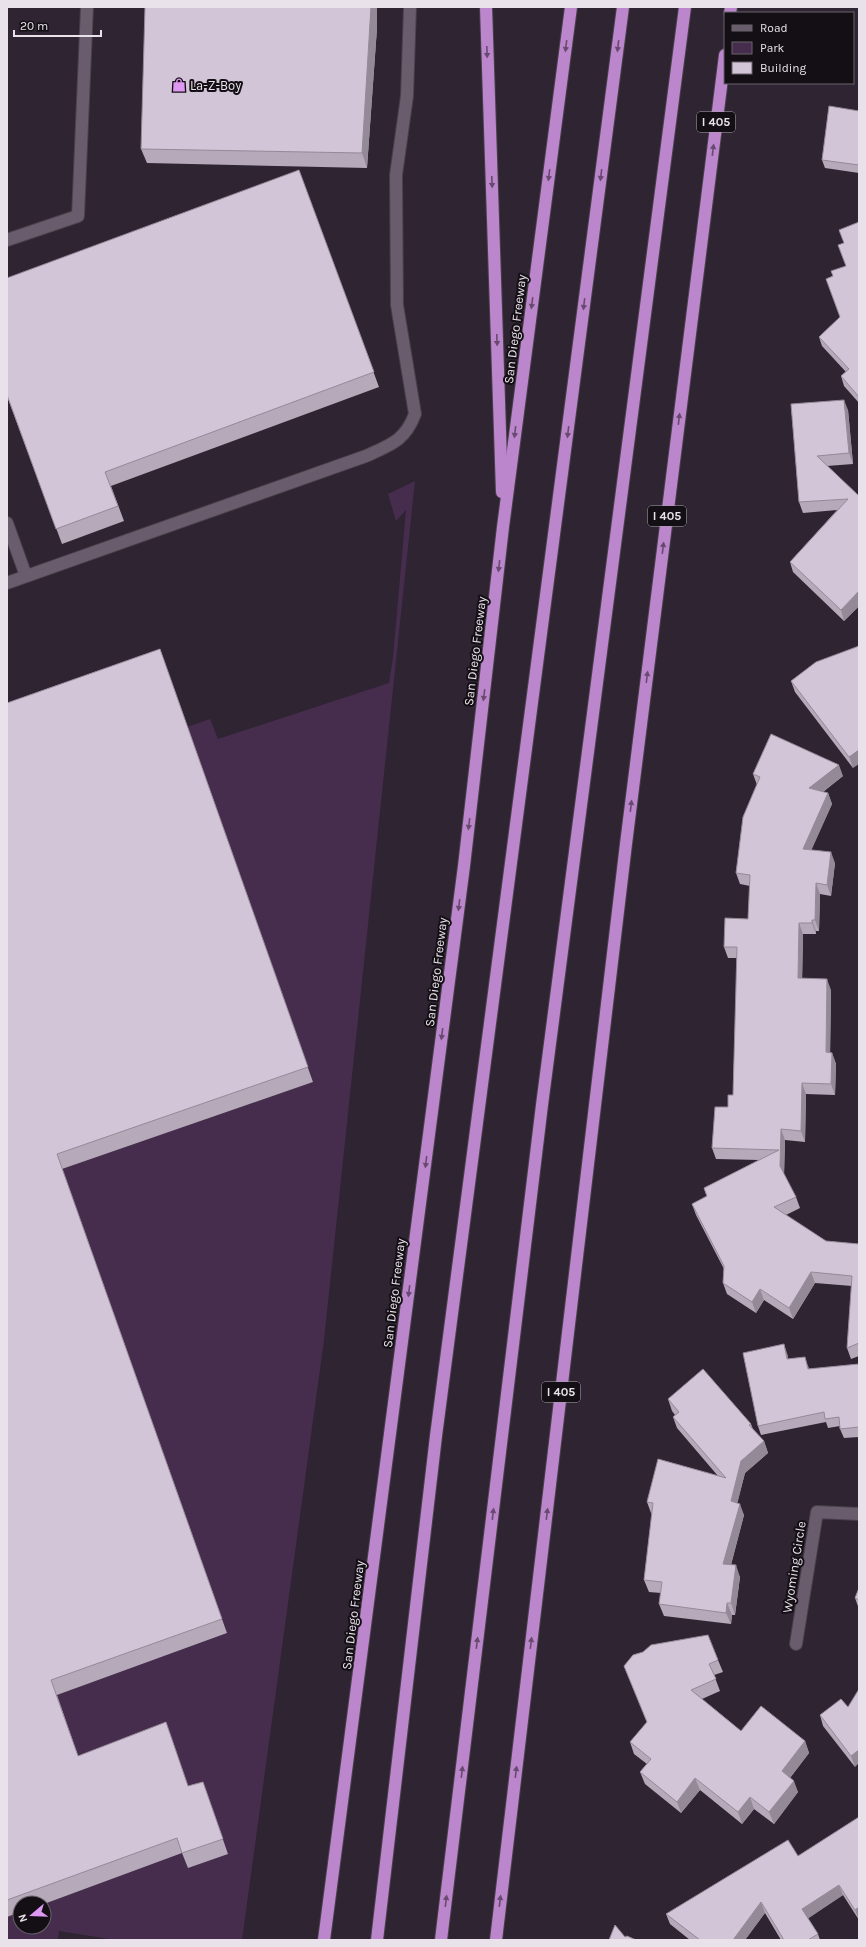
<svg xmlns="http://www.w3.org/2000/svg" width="866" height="1947" font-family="Karla,sans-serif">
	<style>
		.green { fill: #462d4d }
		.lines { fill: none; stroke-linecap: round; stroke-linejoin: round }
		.service-casing { stroke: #49404b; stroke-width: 14 }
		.minor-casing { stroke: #49404b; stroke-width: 14 }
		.motorway-casing { stroke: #49404b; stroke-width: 14 }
		.service { stroke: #695c6c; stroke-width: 12 }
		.minor { stroke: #695c6c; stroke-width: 12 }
		.motorway { stroke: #bc86cc; stroke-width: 12 }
		.wall { fill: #b5a9ba }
		.shaded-wall { fill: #948a97 }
		.building { fill: #d3c5d8; stroke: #948a97 }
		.oneway { fill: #684a70 }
		.labels { text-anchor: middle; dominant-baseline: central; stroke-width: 4; stroke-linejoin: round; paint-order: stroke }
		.shield { fill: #140f15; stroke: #a9a3ab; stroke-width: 1 }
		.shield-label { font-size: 12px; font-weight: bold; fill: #e9e2eb }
		.poi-label { font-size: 13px; fill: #e9e2eb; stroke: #140f15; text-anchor: start }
		.street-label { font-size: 13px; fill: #e9e2eb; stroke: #140f15 }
	</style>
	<rect width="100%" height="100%" fill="#2e2432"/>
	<!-- green -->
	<path class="green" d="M415,481L324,1340L242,1940H115L59,1931L58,1940H8L7,1917L20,1912V1927H44V1904L182,1853L228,1854L83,1770L57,1695L227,1633L62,1169L313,1082L187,727L210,719L218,739L389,683L393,657L406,510L396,521L388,494Z"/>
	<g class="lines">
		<!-- service casing -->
		<g class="service-casing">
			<g id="service">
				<path d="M7,240L78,216L87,7"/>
				<path d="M7,523L26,576"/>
				<path d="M7,583L366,456C390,445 405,441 415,414L397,305L396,175L407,96L410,7"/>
			</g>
		</g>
		<!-- minor casing -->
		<g class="minor-casing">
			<path id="minor" d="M796,1644L817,1512L859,1514"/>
		</g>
		<!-- motorway casing -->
		<g class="motorway-casing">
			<g id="motorway">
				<path d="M486,7L502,492"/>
				<path d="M730,13L731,7"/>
				<path d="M324,1940L464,866L503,527L571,7"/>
				<path d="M377,1940L436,1436L623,7"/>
				<path d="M441,1940L542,1105L685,7"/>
				<path d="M496,1940L626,844L725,55"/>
			</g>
		</g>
		<!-- service -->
		<use href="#service" class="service"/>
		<!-- minor -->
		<use href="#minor" class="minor"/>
		<!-- motorway -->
		<use href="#motorway" class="motorway"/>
	</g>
	<!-- wall -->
	<g class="wall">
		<path d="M377,28L367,168L147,163L141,149Z"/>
		<path d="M859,111V173L825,168L822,160Z"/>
		<path d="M299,170L379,387L111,486L124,521L62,544L7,396Z"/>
		<path d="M859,222V403L844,386L841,376L846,372L822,346L819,337L840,317L833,276L846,266L844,243Z"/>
		<path d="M791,404L848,410L853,464L827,466L859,496V606L844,621L793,572L790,562L837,510L803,513L799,502Z"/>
		<path d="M859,646L853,768L795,692L791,681Z"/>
		<path d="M160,649L313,1082L62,1169L227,1633L57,1695L78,1756L188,1786L203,1782L228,1854L188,1868L182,1853L44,1904V1903H20V1912L7,1917V703Z"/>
		<path d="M753,774L843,776L823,792L828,793L832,804L811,850L835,863L831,896L820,894L819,931H816V934H803L802,978L831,990L830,1052L832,1053L836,1064L835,1095L806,1094L805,1142L785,1140L784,1174L796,1197L800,1208L786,1215L826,1241L859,1244V1356L851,1359L847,1348L852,1286L815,1283L793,1319L764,1300L756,1313L727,1294L723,1283L724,1269L696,1215L692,1204L707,1197L704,1188L759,1160L716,1159L712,1148L733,1095L737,958H728L724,947L748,919L750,886L740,884L736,873L757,785Z"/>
		<path d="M787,1353L788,1359L808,1366L809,1369L859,1364V1437L844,1438L840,1429V1426L828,1428L826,1422L761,1435L758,1426Z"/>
		<path d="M668,1399L751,1424L753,1429L764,1441L768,1453L745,1473L737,1503L744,1515L731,1565L740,1577L735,1615H732L731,1624L664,1616L659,1604L661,1593L649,1592L644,1580L652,1514L651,1513L647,1502L718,1476L677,1428L673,1417L675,1415L672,1411Z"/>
		<path d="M859,1588V1609L855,1598Z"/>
		<path d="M718,1660L723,1672L714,1675L720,1691L702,1699L741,1731L805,1741L809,1753L790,1778L798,1792L774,1824L754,1809L742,1824L700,1790L681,1813L645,1784L640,1772L647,1764L634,1754L630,1742L647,1722L624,1666Z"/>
		<path d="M848,1707L855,1767L823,1726L820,1715Z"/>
		<path d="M859,1817V1920L843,1895L808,1918L818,1934L820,1940H781L765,1913L745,1940H690L670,1924L666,1914L798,1856Z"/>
	</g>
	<!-- shaded-wall -->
	<g class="shaded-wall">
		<path d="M371,7H377V28L367,168L362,153Z"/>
		<path d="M844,400L848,410L853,464L849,453Z"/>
		<path d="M859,591V606L844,621L841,610Z"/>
		<path d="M859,750V764L853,768L849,757Z"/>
		<path d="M839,765L843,776L813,799L809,788Z"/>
		<path d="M828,793L832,804L807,860L803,849Z"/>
		<path d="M831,852L835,863L831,896L827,885Z"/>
		<path d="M816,883L820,894L819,931L815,920Z"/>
		<path d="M812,920L816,931V934L812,923Z"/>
		<path d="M799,923L803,934L802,989L798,978Z"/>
		<path d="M827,979L831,990L830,1063L826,1052Z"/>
		<path d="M832,1053L836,1064L835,1095L831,1084Z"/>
		<path d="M802,1083L806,1094L805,1142L801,1131Z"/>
		<path d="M781,1129L785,1140L784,1177L780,1166Z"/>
		<path d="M811,1272L815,1283L793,1319L789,1308Z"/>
		<path d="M760,1289L764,1300L756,1313L752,1302Z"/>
		<path d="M784,1344L787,1353L790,1368L787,1359Z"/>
		<path d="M805,1357L808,1366L811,1379L808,1369Z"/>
		<path d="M764,1441L768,1453L745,1473L735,1513L731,1501L741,1461Z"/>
		<path d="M740,1504L744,1515L728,1576L723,1564Z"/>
		<path d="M736,1565L740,1577L735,1615L731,1603Z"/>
		<path d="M727,1603L732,1615L731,1624L726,1613Z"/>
		<path d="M805,1741L809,1753L786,1783L782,1771Z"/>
		<path d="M859,1750V1763L855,1767L851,1756Z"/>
		<path d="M695,1778L700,1790L681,1813L677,1802Z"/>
		<path d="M794,1781L798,1792L774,1824L769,1812Z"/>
		<path d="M750,1797L754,1809L742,1824L738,1812Z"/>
		<path d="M839,1885L843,1895L806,1920L802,1909Z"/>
		<path d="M761,1902L765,1913L745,1940H733Z"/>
		<path d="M859,1907V1920L855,1910Z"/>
	</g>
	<!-- building -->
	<g class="building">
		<path d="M145,7H371L362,153L141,149Z"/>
		<path d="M829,106L859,111V165L822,160Z"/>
		<path d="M299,170L374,372L105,472L118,506L56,529L7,395V278Z"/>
		<path d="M859,222V397L841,376L849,369L819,337L840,317L826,279L833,276L831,271L846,266L838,245L844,243L839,230Z"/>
		<path d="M844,400L849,453L817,456L859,496V591L841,610L790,562L848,499L799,502L791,404Z"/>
		<path d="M859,646V750L849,757L791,681L816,662Z"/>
		<path d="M160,649L308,1067L57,1154L222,1619L51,1680L78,1756L166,1722L188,1786L203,1782L223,1839L182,1853L177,1838L7,1900V703Z"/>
		<path d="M771,734L839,765L809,788L828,793L803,849L831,852L827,885L816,883L815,920H812V923H799L798,978L827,979L826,1052L832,1053L831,1084L802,1083L801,1131L781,1129L780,1166L796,1197L774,1207L826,1241L859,1244V1343L847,1348L852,1276L811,1272L789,1308L760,1289L752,1302L723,1283L724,1266L692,1204L707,1196L704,1188L779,1150L712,1148L715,1107H728V1095H733L737,947H724L725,918L748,919L750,875L736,873L743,817L760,777L753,774Z"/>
		<path d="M784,1344L787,1359L805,1357L808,1369L859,1364V1427L840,1429L839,1417L825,1419L824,1412L758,1426L743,1353Z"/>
		<path d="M703,1369L751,1424L749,1425L764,1441L741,1461L731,1501L740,1504L723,1564L736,1565L731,1603H727L726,1613L659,1604L662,1582L644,1580L653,1503L647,1502L658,1459L726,1478L673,1417L679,1412L668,1399Z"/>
		<path d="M859,1588V1600L855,1598Z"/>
		<path d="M708,1635L718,1660L709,1664L716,1679L691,1690L741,1731L761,1706L805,1741L782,1771L794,1781L769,1812L750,1797L738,1812L695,1778L677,1802L640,1772L651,1759L630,1742L647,1722L624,1666L633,1655L643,1652L651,1645Z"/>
		<path d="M859,1689V1750L851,1756L820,1715L841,1699L848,1707Z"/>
		<path d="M859,1817V1907L855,1910L839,1885L802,1909L818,1934L808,1940H784L761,1902L733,1940H700L666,1914L788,1840L798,1856Z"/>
		<path d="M615,1925L625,1937L627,1936L636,1940H609Z"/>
	</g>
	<!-- one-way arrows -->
	<defs><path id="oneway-solid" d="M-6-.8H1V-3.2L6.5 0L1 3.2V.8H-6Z"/></defs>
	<g class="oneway">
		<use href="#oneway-solid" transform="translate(566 46) rotate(97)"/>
		<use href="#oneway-solid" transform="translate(618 46) rotate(97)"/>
		<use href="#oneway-solid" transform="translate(487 52) rotate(88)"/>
		<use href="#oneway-solid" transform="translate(713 150) rotate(-83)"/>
		<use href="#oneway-solid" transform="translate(549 175) rotate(97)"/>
		<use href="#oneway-solid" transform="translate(601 175) rotate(97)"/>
		<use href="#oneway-solid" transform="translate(492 182) rotate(88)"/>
		<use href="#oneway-solid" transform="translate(532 303) rotate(97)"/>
		<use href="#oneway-solid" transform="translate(584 304) rotate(97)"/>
		<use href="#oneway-solid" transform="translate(497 340) rotate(88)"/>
		<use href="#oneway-solid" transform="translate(679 419) rotate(-83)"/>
		<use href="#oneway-solid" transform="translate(515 432) rotate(97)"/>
		<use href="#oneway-solid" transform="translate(568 432) rotate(97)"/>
		<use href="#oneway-solid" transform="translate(663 548) rotate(-83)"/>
		<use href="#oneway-solid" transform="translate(499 566) rotate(97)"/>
		<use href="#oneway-solid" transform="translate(647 677) rotate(-83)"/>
		<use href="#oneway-solid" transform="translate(484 695) rotate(97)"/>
		<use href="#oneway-solid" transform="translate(631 806) rotate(-83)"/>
		<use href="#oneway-solid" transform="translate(469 824) rotate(97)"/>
		<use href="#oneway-solid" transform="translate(459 905) rotate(97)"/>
		<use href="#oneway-solid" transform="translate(442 1034) rotate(97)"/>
		<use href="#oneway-solid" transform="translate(426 1162) rotate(97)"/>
		<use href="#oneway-solid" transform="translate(409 1291) rotate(97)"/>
		<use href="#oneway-solid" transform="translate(493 1514) rotate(-83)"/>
		<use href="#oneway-solid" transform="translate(547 1514) rotate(-83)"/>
		<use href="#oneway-solid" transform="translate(477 1643) rotate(-83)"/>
		<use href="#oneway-solid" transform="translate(531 1643) rotate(-83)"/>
		<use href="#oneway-solid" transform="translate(462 1772) rotate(-83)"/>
		<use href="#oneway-solid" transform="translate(516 1772) rotate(-83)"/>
		<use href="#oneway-solid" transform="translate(446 1901) rotate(-83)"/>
		<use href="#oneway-solid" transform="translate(500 1901) rotate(-83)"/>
	</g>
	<!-- icons -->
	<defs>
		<g id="shop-bare" transform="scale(1.08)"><path d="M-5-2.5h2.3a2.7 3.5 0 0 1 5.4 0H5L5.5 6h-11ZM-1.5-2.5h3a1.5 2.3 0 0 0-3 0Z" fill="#de98f2" stroke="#140f15" stroke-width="2.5" paint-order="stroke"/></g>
	</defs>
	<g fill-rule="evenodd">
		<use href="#shop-bare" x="179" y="85"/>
	</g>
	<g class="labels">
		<!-- shield labels -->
		<g class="shield">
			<rect x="697" y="112" width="38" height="20" rx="3"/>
			<rect x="648" y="506" width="38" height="20" rx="3"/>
			<rect x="542" y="1382" width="38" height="20" rx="3"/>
		</g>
		<g class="shield-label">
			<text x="716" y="122">I 405</text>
			<text x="667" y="516">I 405</text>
			<text x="561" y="1392">I 405</text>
		</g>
		<!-- poi labels -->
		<g class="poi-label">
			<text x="190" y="85">La-Z-Boy</text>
		</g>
		<!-- street labels -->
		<g class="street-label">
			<text transform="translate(515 329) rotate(-83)">San Diego Freeway</text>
			<text transform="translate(475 651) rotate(-83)">San Diego Freeway</text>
			<text transform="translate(436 972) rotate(-83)">San Diego Freeway</text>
			<text transform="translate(394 1293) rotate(-83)">San Diego Freeway</text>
			<text transform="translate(794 1567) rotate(-81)">Wyoming Circle</text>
			<text transform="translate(353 1615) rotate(-83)">San Diego Freeway</text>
		</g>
	</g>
	<!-- border -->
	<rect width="866" height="1947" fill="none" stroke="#e9e2eb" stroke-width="16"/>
	<!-- legend -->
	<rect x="724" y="12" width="130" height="72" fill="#140f15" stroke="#69636b"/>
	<rect x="732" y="25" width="20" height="6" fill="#695c6c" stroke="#69636b"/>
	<text x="760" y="32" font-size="12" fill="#e9e2eb">Road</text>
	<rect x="732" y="42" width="20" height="12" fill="#462d4d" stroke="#69636b"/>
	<text x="760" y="52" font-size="12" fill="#e9e2eb">Park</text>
	<rect x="732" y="62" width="20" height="12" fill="#d3c5d8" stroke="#69636b"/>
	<text x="760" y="72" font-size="12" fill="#e9e2eb">Building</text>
	<!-- north arrow -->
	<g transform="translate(32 1915) rotate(251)"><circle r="19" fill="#140f15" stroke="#69636b"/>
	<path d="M0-3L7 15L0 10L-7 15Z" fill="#de98f2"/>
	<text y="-6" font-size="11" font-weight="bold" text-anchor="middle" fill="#e9e2eb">N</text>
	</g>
	<!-- scale -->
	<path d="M14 30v6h87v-6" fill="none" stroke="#e9e2eb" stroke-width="2"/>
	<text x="20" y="30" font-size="12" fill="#e9e2eb" stroke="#140f15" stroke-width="3" paint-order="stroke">20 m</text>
</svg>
